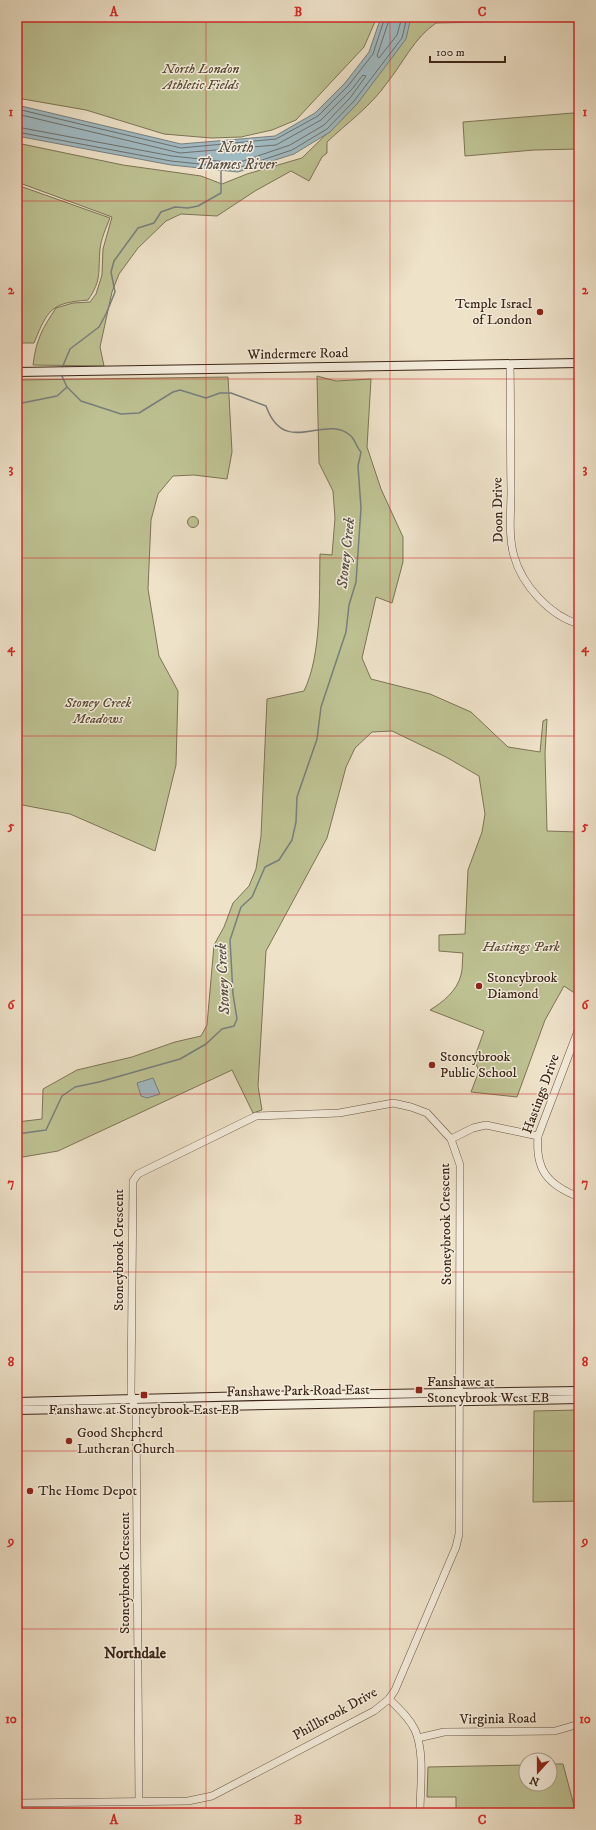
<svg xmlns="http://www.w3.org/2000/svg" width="596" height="1830" font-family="'IM FELL DW Pica',serif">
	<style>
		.green { fill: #bec293; stroke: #7d7455 }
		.water { fill: #a0bac2; stroke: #787f7e }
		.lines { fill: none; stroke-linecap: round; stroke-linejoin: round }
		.shore { stroke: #6e706c; stroke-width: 1 }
		.stream { stroke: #787f7e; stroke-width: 1.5 }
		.tertiary-casing { stroke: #685544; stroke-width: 8 }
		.secondary-casing { stroke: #3c2617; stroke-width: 10 }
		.tertiary { stroke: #f4ecdc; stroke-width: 7 }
		.secondary { stroke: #f4ecdc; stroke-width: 8 }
		.grid { fill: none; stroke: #d62828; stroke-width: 1; stroke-opacity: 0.55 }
		.poi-dot { fill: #8f2418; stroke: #f4ecdc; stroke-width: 1.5 }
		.labels { text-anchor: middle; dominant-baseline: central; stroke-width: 3; stroke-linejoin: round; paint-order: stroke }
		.park-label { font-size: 14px; font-style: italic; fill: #5c4d36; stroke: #f4ecdc }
		.poi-label { font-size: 14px; fill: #3c2617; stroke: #f4ecdc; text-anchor: start }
		.street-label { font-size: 14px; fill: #3c2617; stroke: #f4ecdc }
		.water-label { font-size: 15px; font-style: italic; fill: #5a524a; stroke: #f4ecdc }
		.neighbourhood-label { font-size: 15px; font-weight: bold; fill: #3c2617; stroke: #f4ecdc }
		.neatline { fill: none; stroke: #d62828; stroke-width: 1.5 }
		.grid-label { font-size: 13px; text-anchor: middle; font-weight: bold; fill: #d62828 }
	</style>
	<rect width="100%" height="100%" fill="#eee2c9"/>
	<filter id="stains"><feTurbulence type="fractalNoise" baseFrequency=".005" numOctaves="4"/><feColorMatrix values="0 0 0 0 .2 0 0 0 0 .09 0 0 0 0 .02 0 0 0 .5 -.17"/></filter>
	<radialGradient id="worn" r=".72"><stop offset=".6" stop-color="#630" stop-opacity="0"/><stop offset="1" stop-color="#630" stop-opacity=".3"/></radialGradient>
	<!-- green -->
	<g class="green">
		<path d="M17,17H377L364,47L335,78L296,120L272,130L241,137L211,138L164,134L86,110L17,98Z"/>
		<path d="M409,17H579V20L436,23C414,38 403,63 387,83C371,106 347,123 327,142V153L322,157L309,181L291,171L255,191L217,216L181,214L166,221L138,248L119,274L112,292L100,347L104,366L33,365C36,340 42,329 56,308L73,303L90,302L96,294L102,275L103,249L112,217L17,182V143L123,165L201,176L222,184L247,174L302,158L355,106Z"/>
		<path d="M579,109V149L534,150L465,156L463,122L573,113Z"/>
		<path d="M17,185L110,218C106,228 101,239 100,249C98,271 102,280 88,300C51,303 48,309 34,343H17Z"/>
		<path d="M317,376L336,381L371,379L367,447L381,489L403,537V562L392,603L376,597L362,658L371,679L430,694L471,712L508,747L540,752L543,721L547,719L545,753L547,831L579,832V996L564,986L545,1020L517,1097L471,1092L479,1071L474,1059L484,1031L430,1010C443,1002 457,991 461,975C463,968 462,960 463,953L439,951V935L465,934L468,870L482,832L485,814L479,776L446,757L392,731L372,732L355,748L346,767L327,838L266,951L258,1086L262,1110L253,1113L232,1070L58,1151L17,1158V1122L42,1119L43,1089L77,1070L132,1057L175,1042L201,1036L207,1025L214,945L224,927L233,903L249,886L256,869L261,836L267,699L304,691C322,654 319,595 320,554L332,555L335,518L333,491L319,463Z"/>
		<path d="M228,377L232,452L227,479L194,475L173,476L158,494L151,520L148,589L159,656L178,691L176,765L155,851L70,814L17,804V380Z"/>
		<circle cx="193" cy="522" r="5.5"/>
		<path d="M579,1410V1501L533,1502L534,1411Z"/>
		<path d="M550,1764H563L576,1813H456V1797H427L428,1767L526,1765V1784H550Z"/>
	</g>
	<!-- water -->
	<g class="water">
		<path d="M381,17H411L406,39L357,104L330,132L294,154L238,172L171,165L17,136V105L181,144L275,136L315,113L345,83L369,52Z"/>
		<path d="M153,1078L160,1094L147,1098L141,1096L137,1083Z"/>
	</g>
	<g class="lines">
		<!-- shore -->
		<g class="shore">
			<path d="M390,17L377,56L379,58L397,35L402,17"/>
			<path d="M17,109L181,148L276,139L318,116L348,86L373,54L385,17"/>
			<path d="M17,114L180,153L276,145L321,120L352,89L363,75L366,76L350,98L324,125L290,145L237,163L172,156L17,127"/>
			<path d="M17,132L171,161L238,168L292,150L327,129L354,101L402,38L407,17"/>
		</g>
		<!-- stream -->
		<g class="stream">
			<path d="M62,368L70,349L99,327L106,314L115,292L111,272L114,261L138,228L154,223L161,212L175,207L188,208L198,206L221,193V169"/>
			<path d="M17,404L57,396L67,387"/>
			<path d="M17,1134L46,1130L62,1096L75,1087L99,1082L180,1059L206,1044L222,1029L234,1026L237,1019L233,994L230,940L241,907L252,897L265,867L279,860L292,840L296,822L297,797L317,739L321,707L346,632L349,605L356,582L361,508L358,466L361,452C357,448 355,440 351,436C326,412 285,459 266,406L231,393H220L206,398L180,390L173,392L139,413L121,414L81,401L67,387L61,374"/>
		</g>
		<!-- tertiary casing -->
		<g class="tertiary-casing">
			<g id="tertiary">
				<path d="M510,365C511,407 510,448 511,490C511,512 508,535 514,556C522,585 550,616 579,624"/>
				<path d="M579,1028L538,1136C535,1170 548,1185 579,1197"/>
				<path d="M451,1139L473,1128L486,1125L538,1136"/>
				<path d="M389,1699C398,1708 409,1717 415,1730C425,1752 420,1789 420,1813"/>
				<path d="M418,1738L444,1732L555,1731L579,1724"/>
				<path d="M17,1803L188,1801L212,1796L374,1711L389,1699L395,1690L456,1547L459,1534L460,1165L451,1139L427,1113L411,1107L393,1103L339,1113L256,1116L138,1174L133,1181L131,1393L136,1415L139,1802"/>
			</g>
		</g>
		<!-- secondary casing -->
		<g class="secondary-casing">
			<g id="secondary">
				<path d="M17,372L579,363"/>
				<path d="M17,1402L253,1396L579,1391"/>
				<path d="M17,1410L579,1399"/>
			</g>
		</g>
		<!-- tertiary -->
		<use href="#tertiary" class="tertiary"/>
		<!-- secondary -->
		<use href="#secondary" class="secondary"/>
	</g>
	<!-- grid -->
	<path class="grid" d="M206,17V1813M390,17V1813M17,201H579M17,379H579M17,558H579M17,736H579M17,915H579M17,1094H579M17,1272H579M17,1451H579M17,1629H579"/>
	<!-- markers -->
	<g class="poi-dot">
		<circle cx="540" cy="312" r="4"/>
		<circle cx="479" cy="986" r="4"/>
		<circle cx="432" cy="1065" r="4"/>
		<rect x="415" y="1386" width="8" height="8" rx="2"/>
		<rect x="140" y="1391" width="8" height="8" rx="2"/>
		<circle cx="69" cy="1441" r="4"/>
		<circle cx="30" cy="1491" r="4"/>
	</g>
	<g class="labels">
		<!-- park labels -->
		<g class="park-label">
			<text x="201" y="69">North London<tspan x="201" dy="16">Athletic Fields</tspan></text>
			<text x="98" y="703">Stoney Creek<tspan x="98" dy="16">Meadows</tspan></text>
			<text x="521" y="947">Hastings Park</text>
		</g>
		<!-- poi labels -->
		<g class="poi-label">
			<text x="532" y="304" text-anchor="end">Temple Israel<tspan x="532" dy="16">of London</tspan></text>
			<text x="487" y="978">Stoneybrook<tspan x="487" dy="16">Diamond</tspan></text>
			<text x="440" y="1057">Stoneybrook<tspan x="440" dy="16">Public School</tspan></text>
			<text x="427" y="1382">Fanshawe at<tspan x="427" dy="16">Stoneybrook West EB</tspan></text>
			<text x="144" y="1410" text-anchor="middle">Fanshawe at Stoneybrook East EB</text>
			<text x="77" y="1433">Good Shepherd<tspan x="77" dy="16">Lutheran Church</tspan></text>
			<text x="38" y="1491">The Home Depot</text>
		</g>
		<!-- street labels -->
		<g class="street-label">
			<text transform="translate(298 354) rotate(-1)">Windermere Road</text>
			<text transform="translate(498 510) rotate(-91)">Doon Drive</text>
			<text transform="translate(541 1094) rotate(-70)">Hastings Drive</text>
			<text transform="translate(446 1224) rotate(-91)">Stoneybrook Crescent</text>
			<text transform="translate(119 1250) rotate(-90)">Stoneybrook Crescent</text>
			<text transform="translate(298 1391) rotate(-1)">Fanshawe Park Road East</text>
			<text transform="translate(125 1573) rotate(-90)">Stoneybrook Crescent</text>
			<text transform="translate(335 1714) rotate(-29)">Phillbrook Drive</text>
			<text transform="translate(498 1719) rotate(-1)">Virginia Road</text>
		</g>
		<!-- water labels -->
		<g class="water-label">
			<text x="236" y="147">North<tspan x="236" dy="17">Thames River</tspan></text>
			<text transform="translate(346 553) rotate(-84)">Stoney Creek</text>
			<text transform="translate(223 979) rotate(-93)">Stoney Creek</text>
		</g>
		<!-- neighbourhood labels -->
		<g class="neighbourhood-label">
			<text x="135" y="1653">Northdale</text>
		</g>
	</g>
	<!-- margin -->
	<rect width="596" height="1830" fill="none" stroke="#eee2c9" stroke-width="44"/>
	<!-- north arrow -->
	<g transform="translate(538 1772) rotate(201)"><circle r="19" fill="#f4ecdc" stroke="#aa9d8d"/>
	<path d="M0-3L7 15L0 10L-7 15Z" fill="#8f2418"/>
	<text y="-6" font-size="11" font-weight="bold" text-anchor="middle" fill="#3c2617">N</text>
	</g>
	<!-- scale -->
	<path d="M430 56v6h75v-6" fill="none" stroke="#3c2617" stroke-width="2"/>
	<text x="436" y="56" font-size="12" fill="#3c2617" stroke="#f4ecdc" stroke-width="3" paint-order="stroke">100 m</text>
	<rect x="22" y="22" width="552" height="1786" class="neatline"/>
	<g class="grid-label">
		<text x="114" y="16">A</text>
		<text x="298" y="16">B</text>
		<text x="482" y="16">C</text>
		<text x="11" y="116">1</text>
		<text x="585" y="116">1</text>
		<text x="11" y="294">2</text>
		<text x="585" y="294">2</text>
		<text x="11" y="473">3</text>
		<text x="585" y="473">3</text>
		<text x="11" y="652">4</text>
		<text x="585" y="652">4</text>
		<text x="11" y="830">5</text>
		<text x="585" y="830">5</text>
		<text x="11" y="1009">6</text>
		<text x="585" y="1009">6</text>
		<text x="11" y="1187">7</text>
		<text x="585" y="1187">7</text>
		<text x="11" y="1366">8</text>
		<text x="585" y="1366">8</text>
		<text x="11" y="1545">9</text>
		<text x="585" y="1545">9</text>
		<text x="11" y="1723">10</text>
		<text x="585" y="1723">10</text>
		<text x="114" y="1824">A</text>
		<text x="298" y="1824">B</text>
		<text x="482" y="1824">C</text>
	</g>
	<rect width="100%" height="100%" filter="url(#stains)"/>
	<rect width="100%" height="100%" fill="url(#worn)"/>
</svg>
